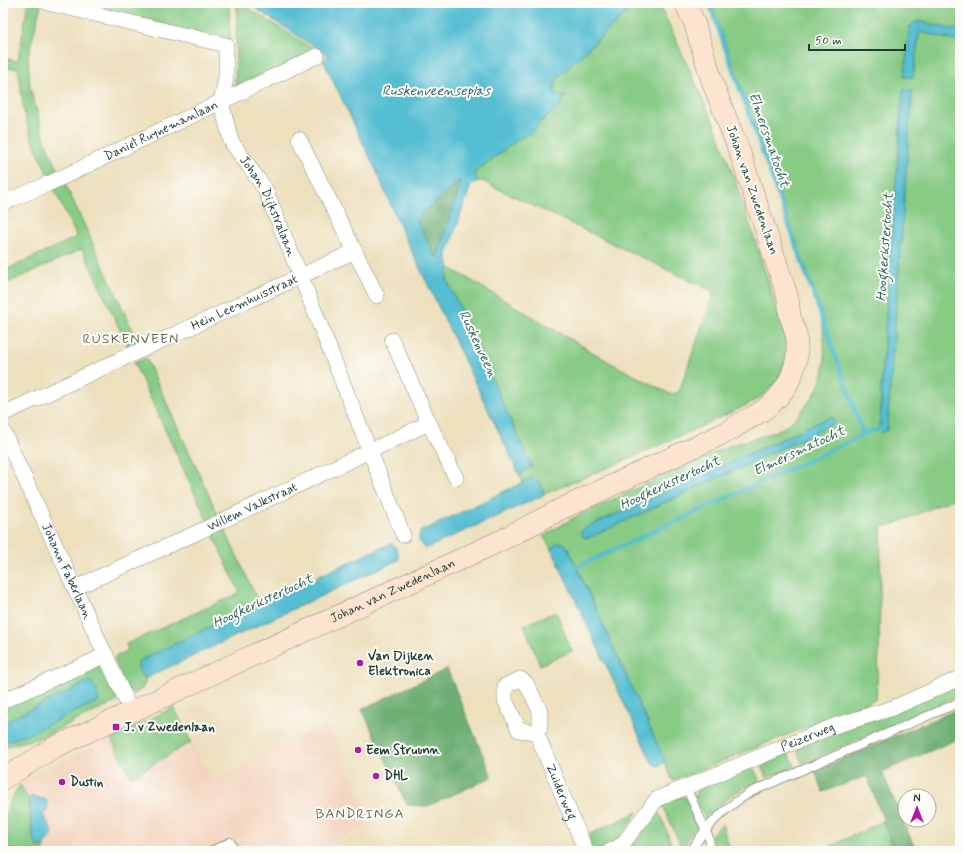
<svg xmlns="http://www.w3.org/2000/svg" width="963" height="854" font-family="Mynerve,sans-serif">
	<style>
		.built { fill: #f3d4be }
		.green { fill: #87cb85; stroke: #53845c; fill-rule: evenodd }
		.forest { fill: #6daf72; stroke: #467653 }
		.water { fill: #55bed2; stroke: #3a7e83; fill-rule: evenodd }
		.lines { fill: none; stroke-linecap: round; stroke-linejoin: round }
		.stream { stroke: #55bed2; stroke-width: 4 }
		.service-casing { stroke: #868e79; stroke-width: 10 }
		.minor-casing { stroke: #868e79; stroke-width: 16 }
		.secondary-casing { stroke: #868e79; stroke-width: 22 }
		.service { stroke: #fff; stroke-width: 8 }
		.minor { stroke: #fff; stroke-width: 15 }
		.secondary { stroke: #fde4d1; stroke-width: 21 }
		.poi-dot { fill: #b5179e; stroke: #fdfcf7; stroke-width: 1.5 }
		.labels { text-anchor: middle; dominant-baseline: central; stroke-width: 4; stroke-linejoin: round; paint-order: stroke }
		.street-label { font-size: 13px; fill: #1f3d34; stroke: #fdfcf7 }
		.poi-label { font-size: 13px; font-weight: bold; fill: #1f3d34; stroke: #fdfcf7; text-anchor: start }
		.water-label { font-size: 14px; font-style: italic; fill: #2f6463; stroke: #fdfcf7 }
		.neighbourhood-label { font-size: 14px; letter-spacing: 1px; fill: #5e6352; stroke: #fdfcf7 }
	</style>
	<rect width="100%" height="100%" fill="#fdfcf7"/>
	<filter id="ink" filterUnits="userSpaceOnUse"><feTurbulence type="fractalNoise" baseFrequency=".025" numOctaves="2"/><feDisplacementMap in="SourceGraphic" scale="8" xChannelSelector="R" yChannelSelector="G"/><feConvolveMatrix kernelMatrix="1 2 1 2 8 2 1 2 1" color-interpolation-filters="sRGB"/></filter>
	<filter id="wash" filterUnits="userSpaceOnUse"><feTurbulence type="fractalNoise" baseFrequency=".012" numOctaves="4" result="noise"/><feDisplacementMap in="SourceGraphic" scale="16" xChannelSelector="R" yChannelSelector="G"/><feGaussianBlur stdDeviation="0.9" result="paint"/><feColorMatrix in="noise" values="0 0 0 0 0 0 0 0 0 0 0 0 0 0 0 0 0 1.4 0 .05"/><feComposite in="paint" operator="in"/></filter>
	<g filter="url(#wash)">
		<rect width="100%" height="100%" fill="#ede0be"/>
		<!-- built -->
		<path class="built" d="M172,707L213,780L328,724L372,821L319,851H35L20,785L39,773Z"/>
		<!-- green -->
		<g class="green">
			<path d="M28,3L41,5L28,56L30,87L45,141L58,170L48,175L32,139L24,112L18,68H3V58L18,61Z"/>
			<path d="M80,3H229L230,42Z"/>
			<path d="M237,3H240L317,51L235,86Z"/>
			<path d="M637,3H659L717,130L745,209L784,331C787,349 787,367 775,383C763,400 740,408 721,417C663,445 602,470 542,495L544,493L541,483L532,478L523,482L519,474L531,467L447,280V272L450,268L609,362L670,394L676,393L680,389L714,292L482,181H478L476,177L475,172L521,137L526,136L536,128V125L560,106L565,96H558L555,94L554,84L559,76Z"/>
			<path d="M711,3H960V31L922,22H915L913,77L919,33L922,32L960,42V496L894,524L881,527L879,652L876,699L673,781L577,567L566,545L563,543L554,546L552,550L543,536L575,517L729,446L762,436L783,428L796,418L809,402L817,390L823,374L825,359L822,313ZM912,90L887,430L883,432L880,430L882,368L903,91Z"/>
			<path d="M65,183L139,344L129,349L82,249L3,285V271L77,237L54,189Z"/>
			<path d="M146,358L218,515L207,520L134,363Z"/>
			<path d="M224,528L259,603L139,661L141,675L146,678L143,688L134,694L127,689L114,658L128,650L126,644L240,593L212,533Z"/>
			<path d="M556,612L572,651L540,665L524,625Z"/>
			<path d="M99,666L105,667L120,700L39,738L3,747V709L91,668Z"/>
			<path d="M960,683V696L802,763L798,753V748Z"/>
			<path d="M174,707L191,742L131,777L111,739Z"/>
			<path d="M787,752L795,766L767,778L762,767L763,763Z"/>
			<path d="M751,767L754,769L760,781C738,789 721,802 705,818L695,797L697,790Z"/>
			<path d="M20,785L29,800L33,838L38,847L44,845V851H10C0,825 4,808 20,785Z"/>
			<path d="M681,796L686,798L699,824L690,835L682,851H676L679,845V841L663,806L664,803Z"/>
			<path d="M637,812C627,828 617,847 596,851L590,845L586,836Z"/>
			<path d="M655,813H658L662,818L671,844L667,851H623Z"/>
			<path d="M883,821L895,851H829L831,846Z"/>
			<path d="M722,824L730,851H714L712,834Z"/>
		</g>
		<!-- forest -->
		<g class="forest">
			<path d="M459,180L461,182L437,257L435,256L416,219Z"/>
			<path d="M447,669L492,777L428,806L407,805L362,709Z"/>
			<path d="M960,708V738L882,772L916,851H895L867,776L823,792L815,771Z"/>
		</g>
		<!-- water -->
		<g class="water">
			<path d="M247,3H637L559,76L555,84V94L558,96H565L560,106L536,125V128L526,136L521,137L475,172L476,177L478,181L471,185L447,254V262L450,268L447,272V280L532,467L519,474L402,231L375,168L323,60L329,56ZM459,181L461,182L437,257L435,256L416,219Z"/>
			<path d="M915,22H922L960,31V42L922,32L919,33L913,77H904L910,26Z"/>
			<path d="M903,90H912L887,430L883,432L880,430L882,368Z"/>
			<path d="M830,417L833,419L834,423L823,428L821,430L593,536C587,538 582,540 581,531L583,529Z"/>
			<path d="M532,478C540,479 542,486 544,493L542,496L427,548L423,547C419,542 418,538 420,532Z"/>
			<path d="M392,543C397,548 399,553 398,560L146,678C139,673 137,669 139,661L259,603Z"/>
			<path d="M558,543H563L566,545L577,567L665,761L660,766L655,765L652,763L552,550L554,546Z"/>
			<path d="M90,681L97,690L99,701L28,734L3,743V724L16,716Z"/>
			<path d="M31,796L47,800V811L43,814L53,833L44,845L38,847L33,838L29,800Z"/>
		</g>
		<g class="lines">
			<!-- stream -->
			<g class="stream">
				<path d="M861,434L884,428"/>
				<path d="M572,569L859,437L861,434L862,430L709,3"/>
				<path d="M657,851L661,844"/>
			</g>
		</g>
	</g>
	<g filter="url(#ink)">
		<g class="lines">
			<!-- service casing -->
			<g class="service-casing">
				<g id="service">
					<path d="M686,787L709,838L711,851"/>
					<path d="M211,851L230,842L235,851"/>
					<path d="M691,851C706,825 726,807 751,792L960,702"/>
				</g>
			</g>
			<!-- minor casing -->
			<g class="minor-casing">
				<g id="minor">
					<path id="s1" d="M48,3L226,45V78L221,102L231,141L265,189L301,277L403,535"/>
					<path d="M299,139L377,296"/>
					<path id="s2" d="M3,203L50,183L317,56"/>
					<path d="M392,340L429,423L456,478"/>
					<path id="s3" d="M3,414L355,251"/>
					<path id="s4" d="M3,431L131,711"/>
					<path id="s5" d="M75,588L207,528L429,423"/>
					<path d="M520,679L526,683L540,711V728L536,732L519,730L505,700V686Z"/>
					<path d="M3,701L106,655"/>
					<path id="s6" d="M536,732L586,851"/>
					<path id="s7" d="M610,851L622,845L657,799L834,726L893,708L960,678"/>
				</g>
			</g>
			<!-- secondary casing -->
			<g class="secondary-casing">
				<g id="secondary">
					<path id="s8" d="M3,779L53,748L502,540L563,508L731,430C741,422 751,418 762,411C785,396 799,370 797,343C797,333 793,325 790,316C789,310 789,304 788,298L740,153L713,84L694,22L685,3"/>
				</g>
			</g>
			<!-- service -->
			<use href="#service" class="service"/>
			<!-- minor -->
			<use href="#minor" class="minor"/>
			<!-- secondary -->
			<use href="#secondary" class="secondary"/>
		</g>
	</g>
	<!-- markers -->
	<g class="poi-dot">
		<circle cx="360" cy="663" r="4"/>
		<rect x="112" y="723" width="8" height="8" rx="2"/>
		<circle cx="358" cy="750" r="4"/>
		<circle cx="376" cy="776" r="4"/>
		<circle cx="62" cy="782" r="4"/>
	</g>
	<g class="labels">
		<!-- street labels -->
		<g class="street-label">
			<text stroke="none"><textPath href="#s2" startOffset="174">Daniël Ruynemanlaan</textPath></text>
			<text transform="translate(752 190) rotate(71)">Johan van Zwedenlaan</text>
			<text stroke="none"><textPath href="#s1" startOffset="356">Johan Dijkstralaan</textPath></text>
			<text stroke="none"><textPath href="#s3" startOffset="266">Hein Leemhuisstraat</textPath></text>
			<text stroke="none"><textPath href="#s5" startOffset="195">Willem Valkstraat</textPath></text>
			<text stroke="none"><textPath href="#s4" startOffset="154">Johann Faberlaan</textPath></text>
			<text stroke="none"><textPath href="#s8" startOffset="433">Johan van Zwedenlaan</textPath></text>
			<text stroke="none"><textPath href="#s7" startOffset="234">Peizerweg</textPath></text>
			<text stroke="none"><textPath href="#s6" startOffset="65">Zuiderweg</textPath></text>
		</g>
		<!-- poi labels -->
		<g class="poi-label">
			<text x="368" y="656">Van Dijken<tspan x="368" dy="15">Elektronica</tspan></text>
			<text x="124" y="727">J. v Zwedenlaan</text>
			<text x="366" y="750">Eem Struunn</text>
			<text x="384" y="776">DHL</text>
			<text x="70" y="782">Dustin</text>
		</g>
		<!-- water labels -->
		<g class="water-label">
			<text x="436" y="91">Ruskenveenseplas</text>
			<text transform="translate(769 140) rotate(71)">Elmersmatocht</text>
			<text transform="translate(885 247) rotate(-86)">Hoogkerkstertocht</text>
			<text transform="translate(478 344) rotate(65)">Ruskenveen</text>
			<text transform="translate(799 451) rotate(-25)">Elmersmatocht</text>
			<text transform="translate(670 483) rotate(-25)">Hoogkerkstertocht</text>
			<text transform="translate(263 601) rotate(-25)">Hoogkerkstertocht</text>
		</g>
		<!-- neighbourhood labels -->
		<g class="neighbourhood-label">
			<text x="131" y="339">RUSKENVEEN</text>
			<text x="360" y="814">BANDRINGA</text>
		</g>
	</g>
	<!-- margin -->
	<rect width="963" height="854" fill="none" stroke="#fdfcf7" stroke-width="16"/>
	<!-- north arrow -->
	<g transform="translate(917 808)"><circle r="19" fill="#fdfcf7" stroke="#a4b0a9"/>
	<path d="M0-3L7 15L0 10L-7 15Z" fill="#b5179e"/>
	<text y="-6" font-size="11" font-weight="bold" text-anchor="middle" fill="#1f3d34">N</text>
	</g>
	<!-- scale -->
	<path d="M809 44v6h96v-6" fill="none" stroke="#1f3d34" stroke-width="2"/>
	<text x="815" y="44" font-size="12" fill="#1f3d34" stroke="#fdfcf7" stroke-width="3" paint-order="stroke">50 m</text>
</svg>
